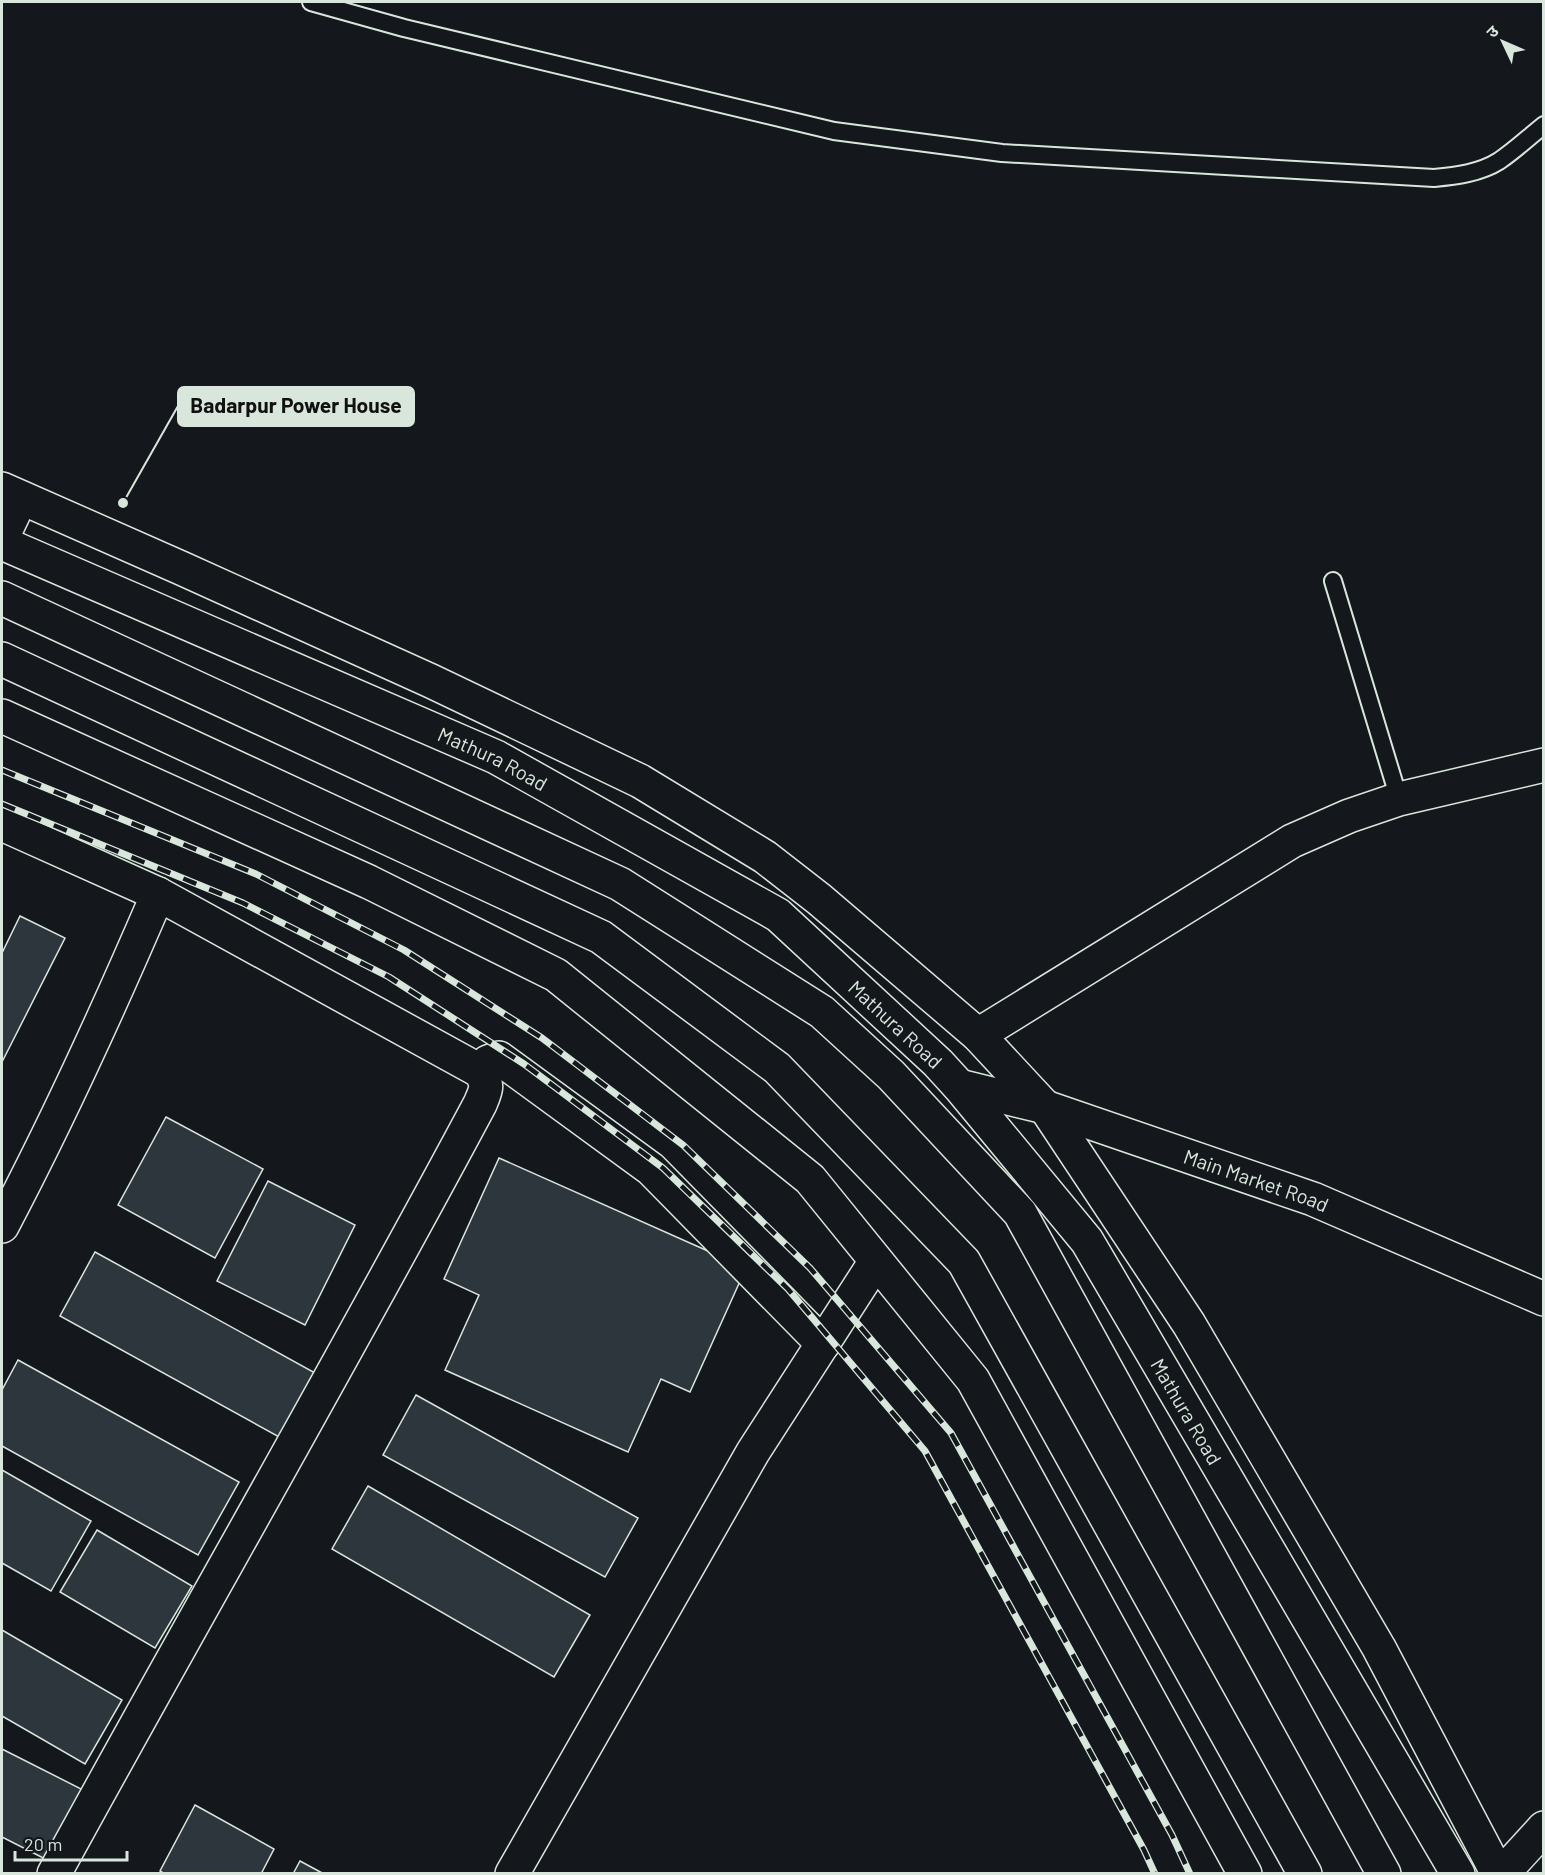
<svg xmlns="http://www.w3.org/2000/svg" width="1545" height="1875" font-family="Barlow,'Noto Sans Devanagari',sans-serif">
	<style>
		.building { fill: #2c363c; stroke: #d8e6dc; stroke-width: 1.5 }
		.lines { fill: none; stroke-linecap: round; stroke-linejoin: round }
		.service-casing { stroke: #d8e6dc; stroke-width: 20 }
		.minor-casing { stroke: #d8e6dc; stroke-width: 36 }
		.tertiary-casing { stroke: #d8e6dc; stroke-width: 36 }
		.primary-casing { stroke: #d8e6dc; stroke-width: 36 }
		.trunk-casing { stroke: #d8e6dc; stroke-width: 36 }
		.service { stroke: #14181c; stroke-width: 16 }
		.minor { stroke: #14181c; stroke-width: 33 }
		.tertiary { stroke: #14181c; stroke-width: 33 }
		.primary { stroke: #14181c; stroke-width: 33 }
		.trunk { stroke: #14181c; stroke-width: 33 }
		.rail-casing { stroke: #d8e6dc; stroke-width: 7 }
		.rail { stroke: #14181c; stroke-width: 4.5; stroke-dasharray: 14; stroke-linecap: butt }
		.labels { text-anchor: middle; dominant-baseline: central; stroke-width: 4.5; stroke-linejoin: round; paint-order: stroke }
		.street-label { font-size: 20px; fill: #d8e6dc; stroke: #14181c }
		.leader { fill: none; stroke: #d8e6dc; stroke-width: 2 }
		.callout-dot { fill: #d8e6dc; stroke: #14181c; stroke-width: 2 }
		.callout { fill: #d8e6dc; stroke: #d8e6dc; stroke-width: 2 }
		.callout-label { font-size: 21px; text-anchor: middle; font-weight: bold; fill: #111 }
	</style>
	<rect width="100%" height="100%" fill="#14181c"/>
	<!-- building -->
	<g class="building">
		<path d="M20,916L65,938L2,1062V953Z"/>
		<path d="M166,1117L263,1169L215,1258L118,1205Z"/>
		<path d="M499,1158L746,1268L690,1392L661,1379L628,1452L445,1370L479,1295L444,1279Z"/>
		<path d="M268,1181L355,1225L305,1325L217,1281Z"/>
		<path d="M95,1252L326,1379L290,1443L60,1316Z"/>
		<path d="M18,1360L239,1482L198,1555L2,1446V1390Z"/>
		<path d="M416,1395L638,1518L605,1577L383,1455Z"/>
		<path d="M2,1470L91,1521L51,1591L2,1563Z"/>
		<path d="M368,1486L590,1615L554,1677L332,1549Z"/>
		<path d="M97,1530L192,1586L155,1648L60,1592Z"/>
		<path d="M2,1630L122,1700L85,1764L2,1716Z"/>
		<path d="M2,1749L91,1794L55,1864L2,1837Z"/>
		<path d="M195,1805L274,1849L261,1874H165L160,1871Z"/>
		<path d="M300,1861L324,1874H293Z"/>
	</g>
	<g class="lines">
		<!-- service casing -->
		<g class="service-casing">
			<g id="service">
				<path d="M311,2L404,28L834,131L1002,153L1434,178C1456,176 1480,173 1499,161C1514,151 1529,137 1544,125"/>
				<path d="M1333,581L1399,799"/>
			</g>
		</g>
		<!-- minor casing -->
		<g class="minor-casing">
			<g id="minor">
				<path d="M2,538L21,498"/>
				<path d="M2,824L158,894L480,1071C489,1085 486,1090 480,1104C342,1363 195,1616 54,1874"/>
				<path d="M978,1035L1292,841L1349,816L1399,799L1544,765"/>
				<path d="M480,1071L488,1062L499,1058L651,1169L823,1344"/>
				<path d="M2,1226C59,1118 110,1006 158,894"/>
				<path d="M512,1874L753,1452L876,1261"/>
				<path d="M1502,1874L1544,1828"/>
			</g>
		</g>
		<!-- tertiary casing -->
		<g class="tertiary-casing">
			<g id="tertiary">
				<path d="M2,489L181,568L431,681L640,781L765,857L819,899L978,1035L1045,1107L1189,1324L1379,1648L1498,1874"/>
				<path id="s1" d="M959,1086L1045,1107L1313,1199L1544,1299"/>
			</g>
		</g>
		<!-- primary casing -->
		<g class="primary-casing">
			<g id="primary">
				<path id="s2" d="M2,543L496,757L778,915L938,1063L959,1086L1087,1241L1458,1874"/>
				<path d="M2,716L369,882L556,975L810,1179L973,1380L1245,1874"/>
			</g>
		</g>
		<!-- trunk casing -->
		<g class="trunk-casing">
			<g id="trunk">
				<path d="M2,598L620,884L822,1012L891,1075L1020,1213L1384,1874"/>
				<path d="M2,659L601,937L777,1068L964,1262L1305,1874"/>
			</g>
		</g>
		<!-- service -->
		<use href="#service" class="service"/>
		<!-- minor -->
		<use href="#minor" class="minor"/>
		<!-- tertiary -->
		<use href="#tertiary" class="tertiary"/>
		<!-- primary -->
		<use href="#primary" class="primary"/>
		<!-- trunk -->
		<use href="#trunk" class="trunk"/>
		<!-- rail casing -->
		<g class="rail-casing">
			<g id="rail">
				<path d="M2,770L256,874L404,950L542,1038L683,1145L810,1268L951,1433L1172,1835L1190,1874"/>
				<path d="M2,804L243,903L389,977L524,1064L663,1168L788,1289L925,1451L1144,1850L1155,1874"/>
			</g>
		</g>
		<!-- rail -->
		<use href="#rail" class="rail"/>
	</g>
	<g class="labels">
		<!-- street labels -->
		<g class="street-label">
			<text stroke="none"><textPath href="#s2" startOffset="536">Mathura Road</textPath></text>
			<text stroke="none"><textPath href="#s2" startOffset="1022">Mathura Road</textPath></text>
			<text stroke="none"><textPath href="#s1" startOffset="312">Main Market Road</textPath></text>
			<text stroke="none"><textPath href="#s2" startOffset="1509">Mathura Road</textPath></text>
		</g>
	</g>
	<!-- callouts -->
	<path class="leader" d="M123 503L178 406"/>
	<circle class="callout-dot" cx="123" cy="503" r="6"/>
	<rect class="callout" x="178" y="387" width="236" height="39" rx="6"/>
	<g class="callout-label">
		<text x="296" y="413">Badarpur Power House</text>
	</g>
	<!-- border -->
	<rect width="1545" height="1875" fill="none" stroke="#d8e6dc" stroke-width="6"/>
	<!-- north arrow -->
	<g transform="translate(1503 42) rotate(314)" stroke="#14181c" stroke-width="4.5" paint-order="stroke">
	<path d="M0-4.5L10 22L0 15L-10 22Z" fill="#d8e6dc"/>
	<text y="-9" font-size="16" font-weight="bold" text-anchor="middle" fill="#d8e6dc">उ</text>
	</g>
	<!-- scale -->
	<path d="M15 1851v9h112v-9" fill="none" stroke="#d8e6dc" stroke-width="3"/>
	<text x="24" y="1851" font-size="18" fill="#d8e6dc" stroke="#14181c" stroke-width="4.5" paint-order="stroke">20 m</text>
</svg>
